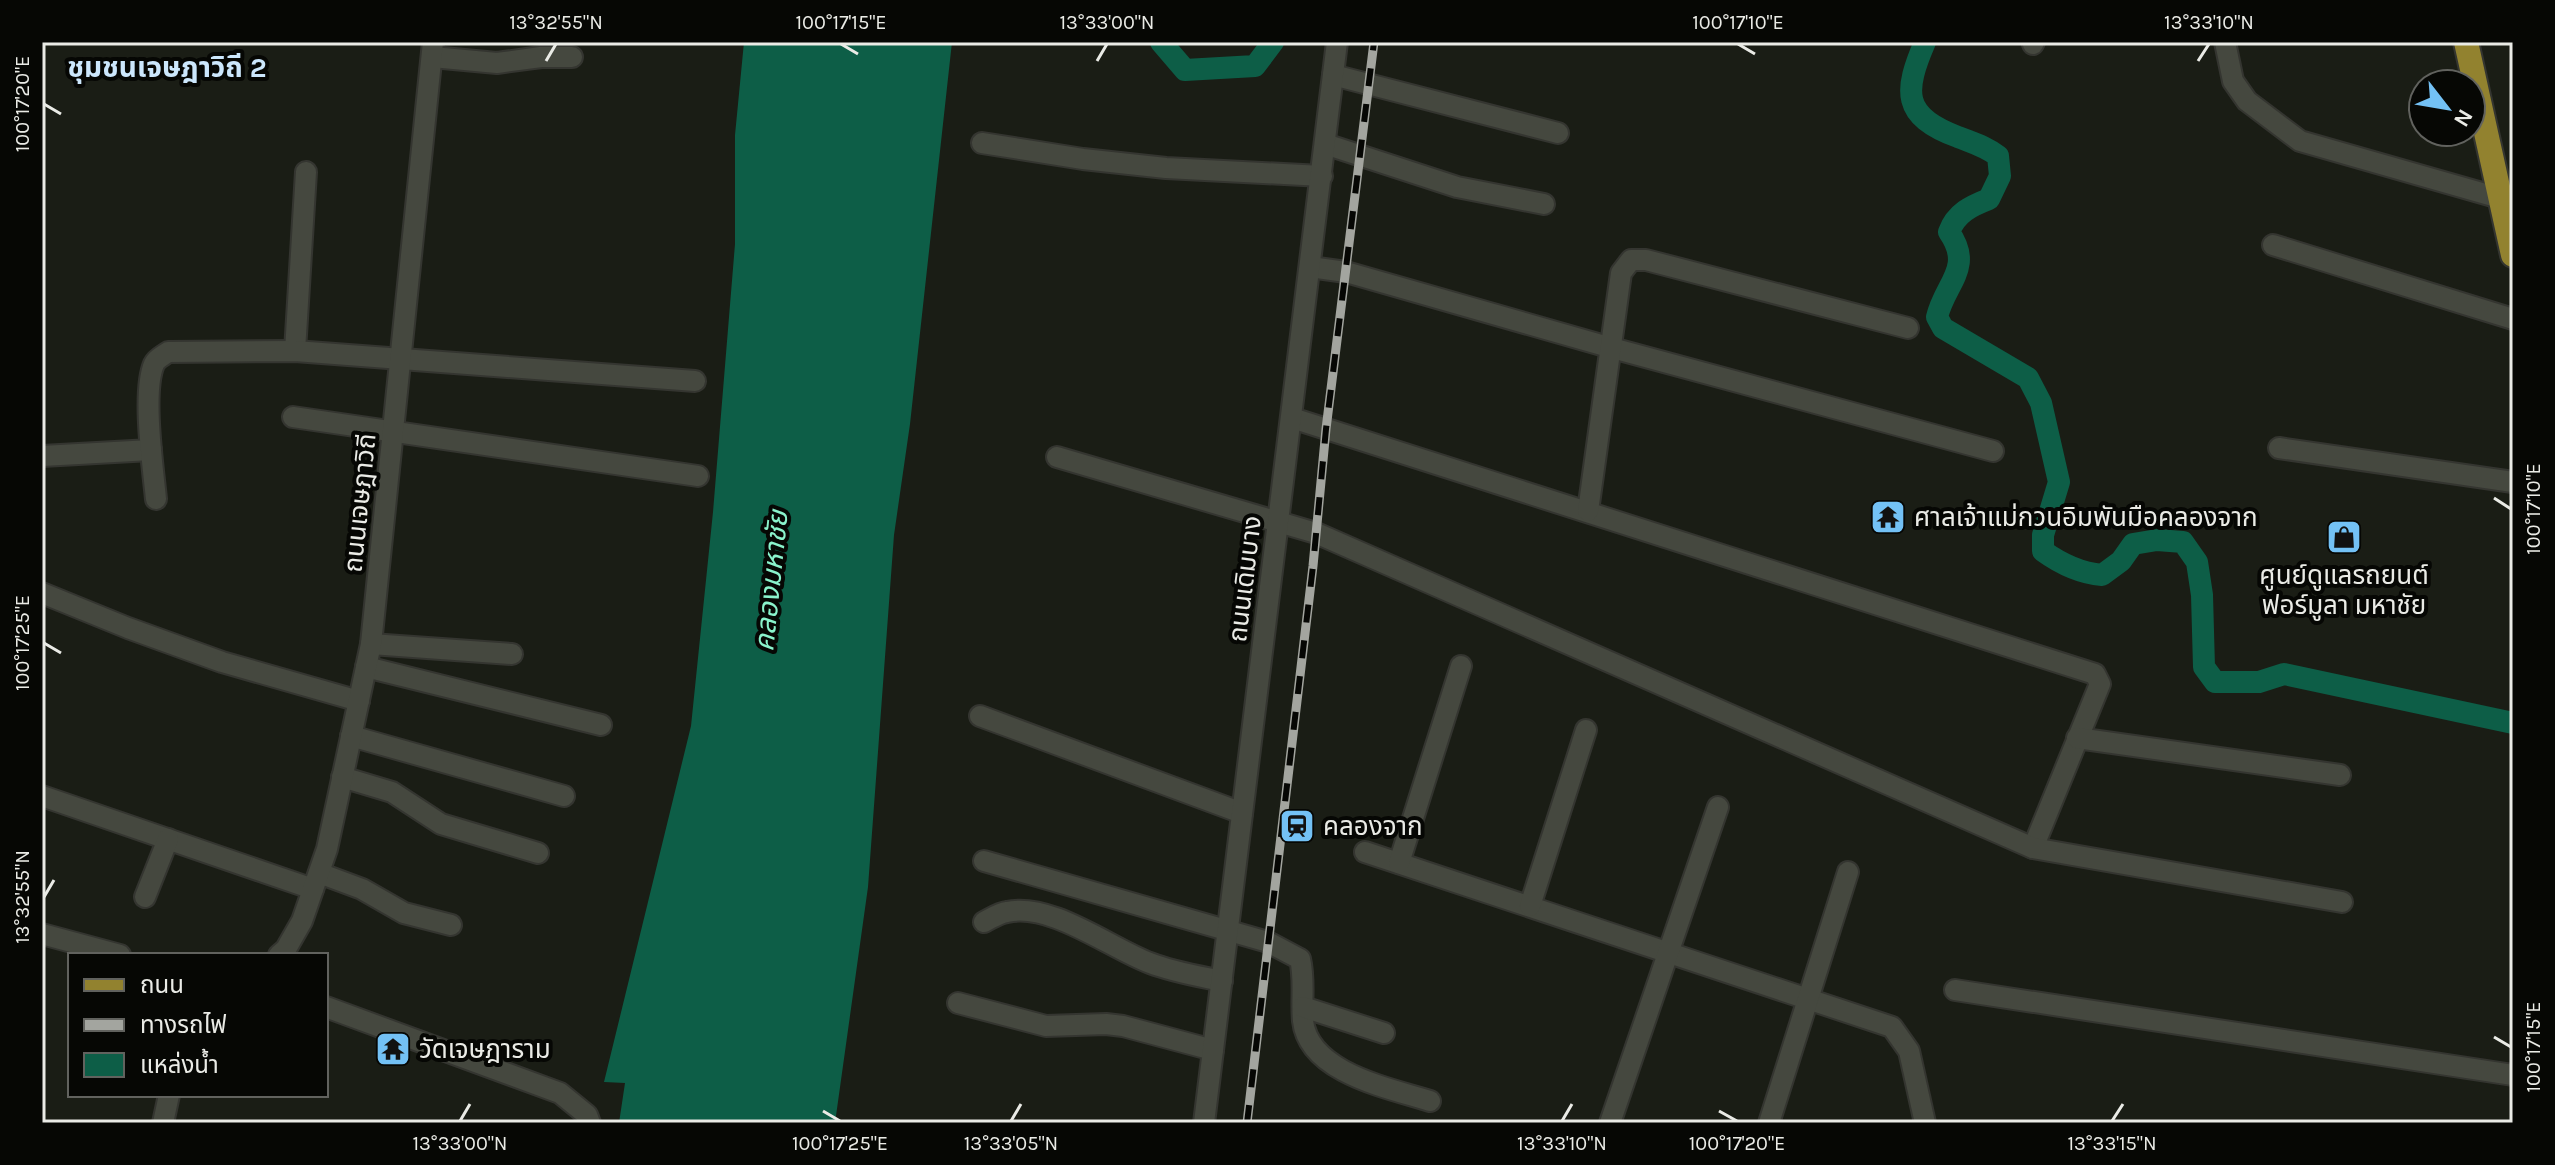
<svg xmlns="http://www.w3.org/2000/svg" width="2555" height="1165" font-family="Karla,'Noto Sans Thai',sans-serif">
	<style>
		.water { fill: #0d5e47 }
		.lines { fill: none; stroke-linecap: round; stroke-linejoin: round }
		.canal { stroke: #0d5e47; stroke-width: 22 }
		.minor-casing { stroke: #343530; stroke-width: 24 }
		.major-casing { stroke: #343530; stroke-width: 28 }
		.minor { stroke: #45483f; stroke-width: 20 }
		.major { stroke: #92822f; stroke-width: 24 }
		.rail-casing { stroke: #a3a59f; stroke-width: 9 }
		.rail { stroke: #060704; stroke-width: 6; stroke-dasharray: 18; stroke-linecap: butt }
		.ticks { fill: none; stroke: #eaebe6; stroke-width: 3 }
		.labels { text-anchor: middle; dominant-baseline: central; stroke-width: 8; stroke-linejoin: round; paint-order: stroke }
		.street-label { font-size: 26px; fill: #eaebe6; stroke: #060704 }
		.poi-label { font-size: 26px; fill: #eaebe6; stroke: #060704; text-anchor: start }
		.neighbourhood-label { font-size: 28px; font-weight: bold; fill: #cce7fc; stroke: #060704 }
		.water-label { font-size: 28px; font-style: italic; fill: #8af3cc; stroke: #060704 }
		.neatline { fill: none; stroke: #eaebe6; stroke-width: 3 }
		.ticks-label { font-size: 20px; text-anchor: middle; fill: #eaebe6 }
	</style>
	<rect width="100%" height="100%" fill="#1a1d15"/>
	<!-- water -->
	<path class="water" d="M744,42H952L910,424L894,535L868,887L835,1123H619L625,1083L604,1082L691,726L713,512L735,244V135Z"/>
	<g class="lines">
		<!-- canal -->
		<g class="canal">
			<path d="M1161,42L1185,70L1255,66L1273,42"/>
			<path d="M1925,42C1904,91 1901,116 1958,137C1973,143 1985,146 1998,156L2000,176L1989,199C1971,206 1956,213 1949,232C1974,268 1945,283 1937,317L1943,328L2028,378L2041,403L2059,482L2043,535V551C2061,564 2079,573 2102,575L2121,561L2133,544L2157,540L2183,542L2197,562L2202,595L2204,667L2215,682H2259L2284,674L2513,723"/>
		</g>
		<!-- minor casing -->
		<g class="minor-casing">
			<g id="minor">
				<path d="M2225,42L2233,81L2247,101L2300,141L2503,199"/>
				<path d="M2033,44L2034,42"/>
				<path d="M432,57L497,63L541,57H572"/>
				<path d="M1333,75L1558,133"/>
				<path d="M982,143L1083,159L1166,168L1322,176"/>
				<path d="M1325,144L1457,187L1544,204"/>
				<path d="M2273,245L2513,319"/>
				<path d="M1310,267L1346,272L1612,348L1993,451"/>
				<path d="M295,351L306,172"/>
				<path d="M293,417L698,476"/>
				<path d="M1292,418L2095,674L2100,684L2033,848"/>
				<path d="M2279,448L2513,482"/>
				<path d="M42,456L151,450"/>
				<path d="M1057,457L1316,533L2033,848L2342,902"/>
				<path d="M156,499C153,468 142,392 154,364C157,358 163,356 168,352L295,351L695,381"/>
				<path d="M1588,511L1621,273L1631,260H1646L1908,328"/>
				<path d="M42,593L128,628L222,662L359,701"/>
				<path d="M371,644L512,654"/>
				<path d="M366,667L601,725"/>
				<path d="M980,716L1242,813"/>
				<path d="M351,736L564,796"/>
				<path d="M2077,738L2340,775"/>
				<path d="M342,777L392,792L441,824L538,853"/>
				<path d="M42,796L313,889"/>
				<path d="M1365,852L1892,1027L1909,1051L1925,1123"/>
				<path d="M984,861L1268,942L1300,959C1305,980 1301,1000 1303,1021C1309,1073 1389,1088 1430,1101"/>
				<path d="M1399,863L1461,666"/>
				<path d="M319,873L362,889L404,913L451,925"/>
				<path d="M145,897L168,839"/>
				<path d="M1530,906L1586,730"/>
				<path d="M984,922C992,918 999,913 1007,912C1051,902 1110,948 1150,963C1173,972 1198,976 1222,981"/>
				<path d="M42,934L120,955"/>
				<path d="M279,955L286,949L302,921L327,849L371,644L433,42"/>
				<path d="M1955,990L2513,1075"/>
				<path d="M958,1003L1046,1026L1106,1024L1123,1026L1213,1050"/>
				<path d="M326,1007L560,1093L587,1115L590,1123"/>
				<path d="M1303,1007L1384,1033"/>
				<path d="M163,1123L169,1095"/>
				<path d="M1204,1123L1337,42"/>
				<path d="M1610,1123L1718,807"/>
				<path d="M1769,1123L1848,872"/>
			</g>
		</g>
		<!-- major casing -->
		<g class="major-casing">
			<path id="major" d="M2466,42L2513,255"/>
		</g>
		<!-- minor -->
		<use href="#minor" class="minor"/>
		<!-- major -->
		<use href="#major" class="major"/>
		<!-- rail casing -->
		<g class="rail-casing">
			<path id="rail" d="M1247,1123L1313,566L1326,429L1374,42"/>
		</g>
		<!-- rail -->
		<use href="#rail" class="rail"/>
	</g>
	<!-- ticks -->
	<path class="ticks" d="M841,44L858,54M1738,44L1755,54M546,61L556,44M1097,61L1107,44M2198,61L2209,44M44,104L61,114M2494,498L2511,509M44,643L61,653M44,897L54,880M2494,1037L2511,1047M823,1111L840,1121M1719,1111L1737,1121M460,1121L470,1104M1011,1121L1021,1104M1562,1121L1572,1104M2112,1121L2123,1104"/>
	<!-- icons -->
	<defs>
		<g id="temple-square" transform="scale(1.8)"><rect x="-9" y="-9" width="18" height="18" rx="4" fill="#73c1f5" stroke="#060704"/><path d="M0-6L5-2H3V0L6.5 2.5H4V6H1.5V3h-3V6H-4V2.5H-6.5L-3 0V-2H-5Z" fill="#111"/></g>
		<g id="shop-square" transform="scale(1.8)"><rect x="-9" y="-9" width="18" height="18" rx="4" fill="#73c1f5" stroke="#060704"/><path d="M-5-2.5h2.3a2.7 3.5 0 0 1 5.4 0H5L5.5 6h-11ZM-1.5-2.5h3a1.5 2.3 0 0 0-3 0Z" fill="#111"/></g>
		<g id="station-square" transform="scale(1.8)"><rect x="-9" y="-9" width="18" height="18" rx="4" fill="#73c1f5" stroke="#060704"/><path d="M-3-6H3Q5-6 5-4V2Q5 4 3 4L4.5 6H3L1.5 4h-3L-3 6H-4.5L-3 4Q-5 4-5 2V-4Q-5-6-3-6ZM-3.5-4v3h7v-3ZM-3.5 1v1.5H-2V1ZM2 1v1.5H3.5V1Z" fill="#111"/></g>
	</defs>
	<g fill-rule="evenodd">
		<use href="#temple-square" x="1888" y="517"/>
		<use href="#shop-square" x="2344" y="537"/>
		<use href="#station-square" x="1297" y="826"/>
		<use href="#temple-square" x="393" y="1049"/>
	</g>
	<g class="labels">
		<!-- street labels -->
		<g class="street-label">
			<text transform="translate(360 503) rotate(-84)">ถนนเจษฎาวิถี</text>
			<text transform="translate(1245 579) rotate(-83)">ถนนเดิมบาง</text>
		</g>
		<!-- poi labels -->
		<g class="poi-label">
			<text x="1914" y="517">ศาลเจ้าแม่กวนอิมพันมือคลองจาก</text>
			<text x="2344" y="575" text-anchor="middle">ศูนย์ดูแลรถยนต์<tspan x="2344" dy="30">ฟอร์มูลา มหาชัย</tspan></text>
			<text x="1323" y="826">คลองจาก</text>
			<text x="419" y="1049">วัดเจษฎาราม</text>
		</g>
		<!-- neighbourhood labels -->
		<g class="neighbourhood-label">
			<text x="167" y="67">ชุมชนเจษฎาวิถี 2</text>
		</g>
		<!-- water labels -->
		<g class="water-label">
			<text transform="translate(771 581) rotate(-84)">คลองมหาชัย</text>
		</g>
	</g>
	<!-- border -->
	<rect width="2555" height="1165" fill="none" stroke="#060704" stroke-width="88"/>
	<!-- legend -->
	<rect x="68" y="953" width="260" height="144" fill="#060704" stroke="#61625e" stroke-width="2"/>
	<rect x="84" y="979" width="40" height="12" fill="#92822f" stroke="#61625e" stroke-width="2"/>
	<text x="140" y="993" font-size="24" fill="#eaebe6">ถนน</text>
	<rect x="84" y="1019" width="40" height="12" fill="#a3a59f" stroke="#61625e" stroke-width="2"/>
	<text x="140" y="1033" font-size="24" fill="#eaebe6">ทางรถไฟ</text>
	<rect x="84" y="1053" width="40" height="24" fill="#0d5e47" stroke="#61625e" stroke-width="2"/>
	<text x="140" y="1073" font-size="24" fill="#eaebe6">แหล่งน้ำ</text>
	<!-- north arrow -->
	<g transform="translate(2447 108) rotate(121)"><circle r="38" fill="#060704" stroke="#61625e" stroke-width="2"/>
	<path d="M0-6L14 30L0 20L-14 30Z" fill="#73c1f5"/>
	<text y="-12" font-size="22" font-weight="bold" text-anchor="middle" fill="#eaebe6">N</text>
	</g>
	<rect x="44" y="44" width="2467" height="1077" class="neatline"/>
	<g class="ticks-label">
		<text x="556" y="29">13°32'55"N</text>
		<text x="841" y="29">100°17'15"E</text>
		<text x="1107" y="29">13°33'00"N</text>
		<text x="1738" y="29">100°17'10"E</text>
		<text x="2209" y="29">13°33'10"N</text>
		<text transform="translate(22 104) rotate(-90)" y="7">100°17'20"E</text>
		<text transform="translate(2533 509) rotate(-90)" y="7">100°17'10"E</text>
		<text transform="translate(22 643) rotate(-90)" y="7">100°17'25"E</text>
		<text transform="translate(22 897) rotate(-90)" y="7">13°32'55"N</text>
		<text transform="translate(2533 1047) rotate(-90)" y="7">100°17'15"E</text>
		<text x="460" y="1150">13°33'00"N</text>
		<text x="840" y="1150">100°17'25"E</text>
		<text x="1011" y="1150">13°33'05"N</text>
		<text x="1562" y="1150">13°33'10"N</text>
		<text x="1737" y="1150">100°17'20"E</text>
		<text x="2112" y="1150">13°33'15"N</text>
	</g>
</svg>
